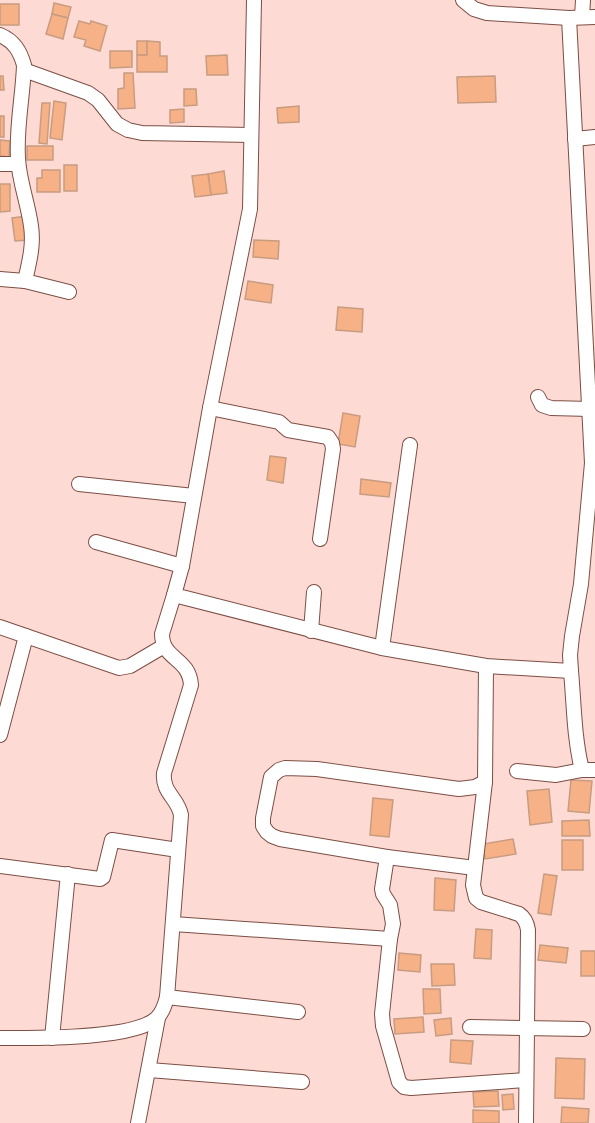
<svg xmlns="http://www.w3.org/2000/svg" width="595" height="1123" font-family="Merriweather,serif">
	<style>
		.building { fill: #f6b187; stroke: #c89c81; stroke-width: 1.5 }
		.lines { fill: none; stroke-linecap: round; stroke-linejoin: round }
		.street-casing { stroke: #7c4e44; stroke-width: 16 }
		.street { stroke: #fff; stroke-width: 14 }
	</style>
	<rect width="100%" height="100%" fill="#fddbd4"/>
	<!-- building -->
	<g class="building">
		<path d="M54,3L71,7L68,18L52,14Z"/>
		<rect x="0" y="4" width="19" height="21"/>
		<path d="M52,14L68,18L63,39L46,34Z"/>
		<path d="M79,21L90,24L91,21L107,26L100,51L84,46L86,40L74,37Z"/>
		<rect x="137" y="41" width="10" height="14"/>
		<path d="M147,41L160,42V56H167V72H137V55H147Z"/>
		<path d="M110,51H132V67L110,68Z"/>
		<path d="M227,55L228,75H207L206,56Z"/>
		<path d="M124,73H133L135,108L118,109V89L124,88Z"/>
		<path d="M0,76H3L4,90H0Z"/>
		<path d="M495,76L496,102L458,103L457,77Z"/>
		<path d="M184,89H196L197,105L184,106Z"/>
		<path d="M54,101L66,103L62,140L50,138Z"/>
		<path d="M42,103H50L47,144L39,143Z"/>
		<path d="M299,106V122L278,123L277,108Z"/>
		<path d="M184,109V122L170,123V110Z"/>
		<rect x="0" y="116" width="4" height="21"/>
		<path d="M0,140L10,141L9,157L0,156Z"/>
		<rect x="27" y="146" width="26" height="14"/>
		<rect x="64" y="165" width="13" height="26"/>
		<path d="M42,170H60V192H37V178H42Z"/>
		<path d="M224,171L227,193L211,195L208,174Z"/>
		<path d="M208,174L211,195L195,197L192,176Z"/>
		<path d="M0,184H10V211L0,212Z"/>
		<path d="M27,216L29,240L15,241L12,218Z"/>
		<path d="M254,240L279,241L278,259L253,257Z"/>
		<path d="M248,281L273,285L271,303L245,299Z"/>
		<path d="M338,307L363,309L362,332L336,330Z"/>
		<path d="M343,413L360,416L355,447L338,444Z"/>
		<path d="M270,456L286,458L283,483L267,480Z"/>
		<path d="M361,479L391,483L389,497L360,494Z"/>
		<path d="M571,780L592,781L589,813L568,811Z"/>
		<path d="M549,789L552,822L530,825L527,791Z"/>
		<path d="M373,798L393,800L389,837L370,835Z"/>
		<path d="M589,820L590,836H562V821Z"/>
		<path d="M513,839L516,854L485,859L483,844Z"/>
		<rect x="562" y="840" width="21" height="30"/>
		<path d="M544,874L557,876L551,915L538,913Z"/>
		<path d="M435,878L456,880L454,911L434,910Z"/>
		<path d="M476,929L492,930L491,959L474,958Z"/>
		<path d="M540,945L568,948L566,963L538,960Z"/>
		<rect x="581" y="951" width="14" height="25"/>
		<path d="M399,953L421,955L420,972L398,970Z"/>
		<path d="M431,964H454L455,985L432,986Z"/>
		<path d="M423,989H440L441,1013L424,1014Z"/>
		<path d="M423,1017L424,1032L395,1034L394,1019Z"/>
		<path d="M451,1018L452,1034L436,1036L434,1020Z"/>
		<path d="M451,1040L473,1041L471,1064L450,1062Z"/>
		<path d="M556,1058L585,1059L584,1099L555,1098Z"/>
		<path d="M498,1091L499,1106L474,1107L473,1092Z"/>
		<path d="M513,1094L514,1109L503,1110L502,1095Z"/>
		<path d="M562,1107L589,1109L588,1123H561Z"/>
		<path d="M473,1110L499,1111V1123H473Z"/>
	</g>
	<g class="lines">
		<!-- street casing -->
		<g class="street-casing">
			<g id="street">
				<path d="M254,0L250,209L210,408L182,566L174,595L382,648L486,666L571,671L570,655L572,636L581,584L592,463L569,18"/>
				<path d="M463,0L474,9L487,13L569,18L595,17"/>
				<path d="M582,17L583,0"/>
				<path d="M0,35C14,41 20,51 24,65C23,96 16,127 18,158C19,181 28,203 31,226C34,245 29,263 25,281"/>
				<path d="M24,70L88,93L98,100L117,124L128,130L142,133L251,135"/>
				<path d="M575,139L595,137"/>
				<path d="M0,164H18"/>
				<path d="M0,279L25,281L69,292"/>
				<path d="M538,397L542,405L551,408L590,409"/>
				<path d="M210,408L279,422L288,430L328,437L332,443L333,449L320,539"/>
				<path d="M79,484L194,496"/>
				<path d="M96,542L182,566"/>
				<path d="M0,627L119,668L130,666L164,646"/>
				<path d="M311,631L314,592"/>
				<path d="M382,648L410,445"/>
				<path d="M486,666L485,782L473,885L476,898L481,902L519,914C525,918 527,923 528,930L526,1123"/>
				<path d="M571,671C574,704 574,738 582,770H595"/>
				<path d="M0,735L26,636"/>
				<path d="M517,771L556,775L582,770"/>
				<path d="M387,857L382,889L383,894L390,905L393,924L390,939L382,1014L383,1026L399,1082L404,1087L411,1088L526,1080"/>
				<path d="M0,866L100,879L103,877L112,840L178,850"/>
				<path d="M475,868L387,857L280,839L272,836L267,832L263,826V818L271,777L279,770L285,768L317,769L459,789L475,787L485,782"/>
				<path d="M173,924L390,939"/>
				<path d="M167,997L298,1012"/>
				<path d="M470,1027L583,1029"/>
				<path d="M0,1038C32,1038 134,1040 157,1018C162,1013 165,1005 167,997L181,815C178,798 162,793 164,773L191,685C189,657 162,660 162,634L174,595"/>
				<path d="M52,1038L68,874"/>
				<path d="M149,1070L302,1082"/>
				<path d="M138,1123L158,1018"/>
			</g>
		</g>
		<!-- street -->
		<use href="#street" class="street"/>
	</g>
</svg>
